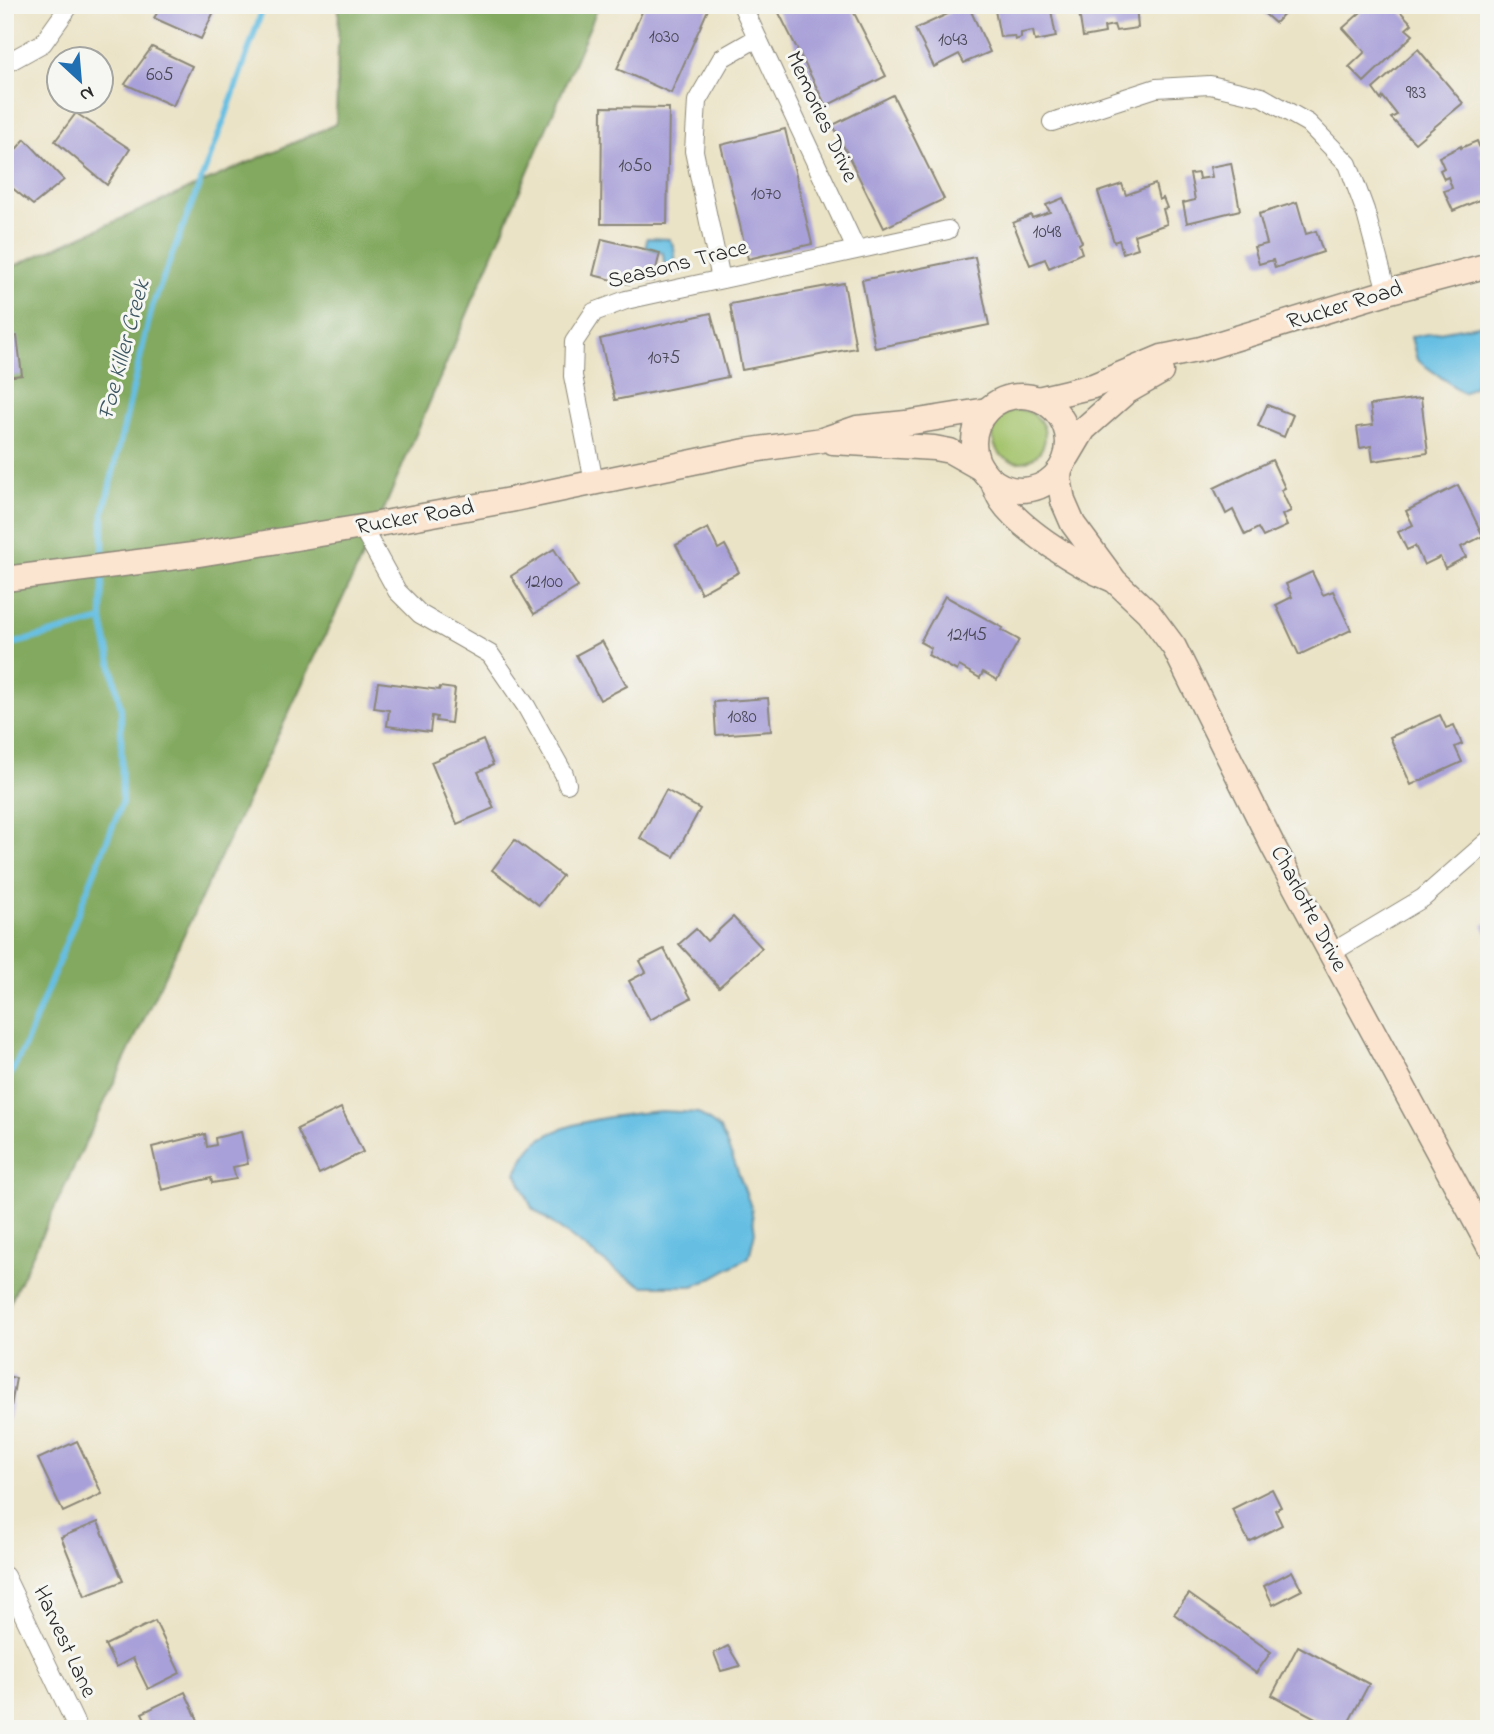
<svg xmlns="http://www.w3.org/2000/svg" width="1494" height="1734" font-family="'Indie Flower',sans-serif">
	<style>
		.green { fill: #a3c36b; stroke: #67774b; stroke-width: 2 }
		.forest { fill: #82a95f; stroke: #566a45; stroke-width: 2 }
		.water { fill: #66bfe3; stroke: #487587; stroke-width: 2 }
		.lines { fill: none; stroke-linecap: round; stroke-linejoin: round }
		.stream { stroke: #66bfe3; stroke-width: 6 }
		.building { fill: #a8a0d8 }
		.street-casing { stroke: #8b8778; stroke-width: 20 }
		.secondary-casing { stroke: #8b8778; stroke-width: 27 }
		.street { stroke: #fff; stroke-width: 18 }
		.secondary { stroke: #fce5d0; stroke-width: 24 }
		.labels { text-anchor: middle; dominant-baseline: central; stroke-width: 6; stroke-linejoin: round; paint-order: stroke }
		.number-label { font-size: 19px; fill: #4a4856 }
		.street-label { font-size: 23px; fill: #2b2b2b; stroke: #f6f6f2 }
		.water-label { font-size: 24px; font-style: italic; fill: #3d5762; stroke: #f6f6f2 }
	</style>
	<rect width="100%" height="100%" fill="#f6f6f2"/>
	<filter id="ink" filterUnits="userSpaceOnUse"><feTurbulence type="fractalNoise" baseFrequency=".0143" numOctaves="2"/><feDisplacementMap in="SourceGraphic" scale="14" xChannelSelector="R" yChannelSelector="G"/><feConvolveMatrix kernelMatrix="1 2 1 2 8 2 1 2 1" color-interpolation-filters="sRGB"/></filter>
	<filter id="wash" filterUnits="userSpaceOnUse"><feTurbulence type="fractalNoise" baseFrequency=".00686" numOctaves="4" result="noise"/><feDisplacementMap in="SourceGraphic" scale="28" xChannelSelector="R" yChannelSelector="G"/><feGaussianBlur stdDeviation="1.57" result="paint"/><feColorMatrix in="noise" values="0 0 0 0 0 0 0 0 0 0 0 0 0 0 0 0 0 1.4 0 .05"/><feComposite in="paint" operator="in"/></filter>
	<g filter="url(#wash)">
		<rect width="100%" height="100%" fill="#ebe3c6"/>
		<!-- green -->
		<circle class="green" cx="1019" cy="436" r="26"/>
		<!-- forest -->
		<path class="forest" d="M339,5H599L376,528L5,1313V270L336,124Z"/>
		<!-- water -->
		<g class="water">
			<path d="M647,238L669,239C674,245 677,256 674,263L668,266L664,263L663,253L646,247Z"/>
			<path d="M1489,323V377L1463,393L1417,360L1411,337Z"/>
			<path d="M661,1111L698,1113L720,1129L734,1161L751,1207L755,1232L749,1257L706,1281L693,1286H643L619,1273L532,1208L516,1173C522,1162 527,1149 538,1141C568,1120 626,1114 661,1111Z"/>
		</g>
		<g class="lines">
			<!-- stream -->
			<g class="stream">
				<path d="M103,561V515L152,307L225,118L264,5"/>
				<path d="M5,646L102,620L103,572"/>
				<path d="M5,1085L24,1048L122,803L121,709L102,620"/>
			</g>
		</g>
		<g id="blocks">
			<!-- building -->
			<g class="building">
				<path d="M162,5H217L201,39L154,18Z"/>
				<path d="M645,5H710L671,93L617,69Z"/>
				<path d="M775,5H850L886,76L826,106Z"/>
				<path d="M946,5H968L990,52L964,63L959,54L934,67L915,29L950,13Z"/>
				<path d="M994,5H1050L1056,37L1035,41L1033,31L1021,33V38L1015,40L1014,36L1000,37Z"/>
				<path d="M1136,5L1138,28L1116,31L1114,25L1104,27L1105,33L1083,37L1078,6Z"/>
				<path d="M1255,5H1292L1275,23Z"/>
				<path d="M1369,5H1392L1398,9L1412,24L1406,29L1413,35L1364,82L1349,67L1365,52L1343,28Z"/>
				<path d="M152,47L192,66L173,106L125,84Z"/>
				<path d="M1418,49L1463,103L1415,143L1391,118L1397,115L1383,97L1381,100L1373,89Z"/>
				<path d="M893,95L944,199L884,228L833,125Z"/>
				<path d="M602,107L669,108L667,224H601Z"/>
				<path d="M76,113L130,149L107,185L55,141Z"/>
				<path d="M785,129L812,244L748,259L721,145Z"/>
				<path d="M25,139L64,180L33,205L5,182V162Z"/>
				<path d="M1477,141L1482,153L1480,154L1489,172V196L1453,211L1444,191L1452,188L1448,177L1444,179L1440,170L1444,168L1439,157L1461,146V148Z"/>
				<path d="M1231,163L1240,210L1187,223L1183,203L1195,200L1190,174L1198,173L1199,179L1212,177L1210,167Z"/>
				<path d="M1122,184L1126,195L1155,184L1159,200L1163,198L1167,208L1163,209L1167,224L1134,235L1138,248L1123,253L1119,240L1114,242L1098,192Z"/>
				<path d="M1063,198L1082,242L1079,244L1082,253L1049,268L1045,259L1030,265L1013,223L1031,215L1032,218L1050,212L1046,205Z"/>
				<path d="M1297,202L1306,234L1316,231L1323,252L1275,268L1273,260L1259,264L1254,247L1267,244L1259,214Z"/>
				<path d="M602,239L660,253L653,281L631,275L629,284L593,275Z"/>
				<path d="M975,257L989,325L875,348L862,280Z"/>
				<path d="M844,283L856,348L742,370L730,304Z"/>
				<path d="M711,313L728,377L615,400L600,339Z"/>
				<path d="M17,336L22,375L5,377V337Z"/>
				<path d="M1421,398L1428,453L1373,461L1371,446L1360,448L1357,427L1373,425L1370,405Z"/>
				<path d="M1267,405L1293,415L1284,437L1258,426Z"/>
				<path d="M1272,460L1285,488L1281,490L1291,511L1282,515L1287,526L1263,537L1258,528L1245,535L1233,510L1226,514L1214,488Z"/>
				<path d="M1458,485L1483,536L1461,547L1466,557L1445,568L1440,557L1424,565L1415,546L1407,550L1398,532L1413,525L1406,511Z"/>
				<path d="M708,528L718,549L725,545L739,572L701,593L676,545Z"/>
				<path d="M554,549L578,587L534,614L511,576Z"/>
				<path d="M1312,572L1323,595L1333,591L1351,630L1299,655L1276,605L1292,597L1286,584Z"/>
				<path d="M945,596L1003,628L1001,630L1019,640L997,680L983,672L980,678L959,666L957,671L928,655L931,648L920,642Z"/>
				<path d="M602,641L627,686L600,700L576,655Z"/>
				<path d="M378,682L439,690L440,687L455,689L451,723L436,721L437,717L432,716L430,732L387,726L389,710L374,708Z"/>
				<path d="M768,698L771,731L716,735L714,702Z"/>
				<path d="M1440,715L1446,728L1454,725L1462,744L1455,747L1462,762L1411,785L1390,737Z"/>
				<path d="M483,740L493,765L478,772L494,808L457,824L431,762Z"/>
				<path d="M666,790L700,809L674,857L640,838Z"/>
				<path d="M515,840L562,876L539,905L492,870Z"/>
				<path d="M733,917L762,948L719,987L679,944L696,929L707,941Z"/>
				<path d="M1489,922V939L1482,925Z"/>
				<path d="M664,949L691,998L650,1020L629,981L646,972L640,961Z"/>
				<path d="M341,1108L363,1152L319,1174L297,1129Z"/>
				<path d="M241,1132L248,1164L233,1167L236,1179L212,1183L211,1178L162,1190L152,1147L205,1134L207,1147L216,1145L215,1138Z"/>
				<path d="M5,1376L16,1378L7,1429H5Z"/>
				<path d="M77,1441L102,1494L63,1512L38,1459Z"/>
				<path d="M1272,1489L1281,1507L1275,1510L1282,1525L1249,1542L1232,1509Z"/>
				<path d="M98,1522L123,1581L85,1596L61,1537Z"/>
				<path d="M1292,1571L1302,1590L1273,1605L1264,1586Z"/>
				<path d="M1189,1594L1271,1652L1256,1673L1174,1614Z"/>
				<path d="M155,1621L180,1673L148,1689L133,1658L116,1667L105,1645Z"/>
				<path d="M728,1646L740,1666L721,1671L714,1653Z"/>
				<path d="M1298,1646L1369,1684L1345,1729H1336L1272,1695Z"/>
				<path d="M185,1692L202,1729H150L142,1713Z"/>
			</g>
		</g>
	</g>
	<g filter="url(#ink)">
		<use href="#blocks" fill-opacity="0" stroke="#8b8778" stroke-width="2"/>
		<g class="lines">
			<!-- street casing -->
			<g class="street-casing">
				<g id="street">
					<path d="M742,5L856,249"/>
					<path d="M5,64L43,43L70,5"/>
					<path d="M1052,122L1156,88L1210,85L1262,97L1308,123L1348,164L1365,210L1387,292"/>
					<path d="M721,279L694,151L697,101L722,58L757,38"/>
					<path d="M594,482L573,376L574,342L594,312L626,300L948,230"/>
					<path d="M362,527L397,591L420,614L490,654L526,706L564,774L567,784"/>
					<path d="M1331,953L1423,898L1489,840"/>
					<path d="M5,1576L78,1729"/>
				</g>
			</g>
			<!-- secondary casing -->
			<g class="secondary-casing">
				<g id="secondary">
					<circle cx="1021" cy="443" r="47"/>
					<path d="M1038,399L1093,386L1162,357L1201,349L1387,292L1489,265"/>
					<path d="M833,442L934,448L950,451L982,469"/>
					<path d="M1068,456L1084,429L1126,392L1161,372"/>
					<path d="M1060,470L1059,478L1063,501L1073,524L1115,581L1148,612L1174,647L1273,846L1489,1246"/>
					<path d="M992,480C995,487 997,494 1001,500C1020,529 1079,566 1111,579"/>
					<path d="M5,579L193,555L362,527L510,500L746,451L822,440L857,428L906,423L987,410"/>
				</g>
			</g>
			<!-- street -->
			<use href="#street" class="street"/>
			<!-- secondary -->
			<use href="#secondary" class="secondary"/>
		</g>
	</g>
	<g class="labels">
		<!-- number labels -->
		<g class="number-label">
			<text x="664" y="37">1030</text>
			<text x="953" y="40">1043</text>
			<text x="160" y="75">605</text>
			<text x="1416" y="93">983</text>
			<text x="635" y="166">1050</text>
			<text x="766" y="194">1070</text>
			<text x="1047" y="232">1048</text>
			<text x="664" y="358">1075</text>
			<text x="544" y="582">12100</text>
			<text x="967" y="635">12145</text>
			<text x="742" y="717">1080</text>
		</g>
		<!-- street labels -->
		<g class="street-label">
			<text transform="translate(821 117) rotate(65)">Memories Drive</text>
			<text transform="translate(678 265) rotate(-14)">Seasons Trace</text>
			<text transform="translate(1345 306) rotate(-17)">Rucker Road</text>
			<text transform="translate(415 518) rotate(-10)">Rucker Road</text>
			<text transform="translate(1308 909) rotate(62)">Charlotte Drive</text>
			<text transform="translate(64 1642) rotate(65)">Harvest Lane</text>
		</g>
		<!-- water labels -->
		<g class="water-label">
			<text transform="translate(125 350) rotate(-75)">Foe Killer Creek</text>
		</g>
	</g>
	<!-- margin -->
	<rect width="1494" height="1734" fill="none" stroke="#f6f6f2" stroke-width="28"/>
	<!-- north arrow -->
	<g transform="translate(80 80) rotate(154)"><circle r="33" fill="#f6f6f2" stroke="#a5a5a2" stroke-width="2"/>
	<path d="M0-5L12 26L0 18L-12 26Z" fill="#1f6fb2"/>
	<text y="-10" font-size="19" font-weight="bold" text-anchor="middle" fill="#2b2b2b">N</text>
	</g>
</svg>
